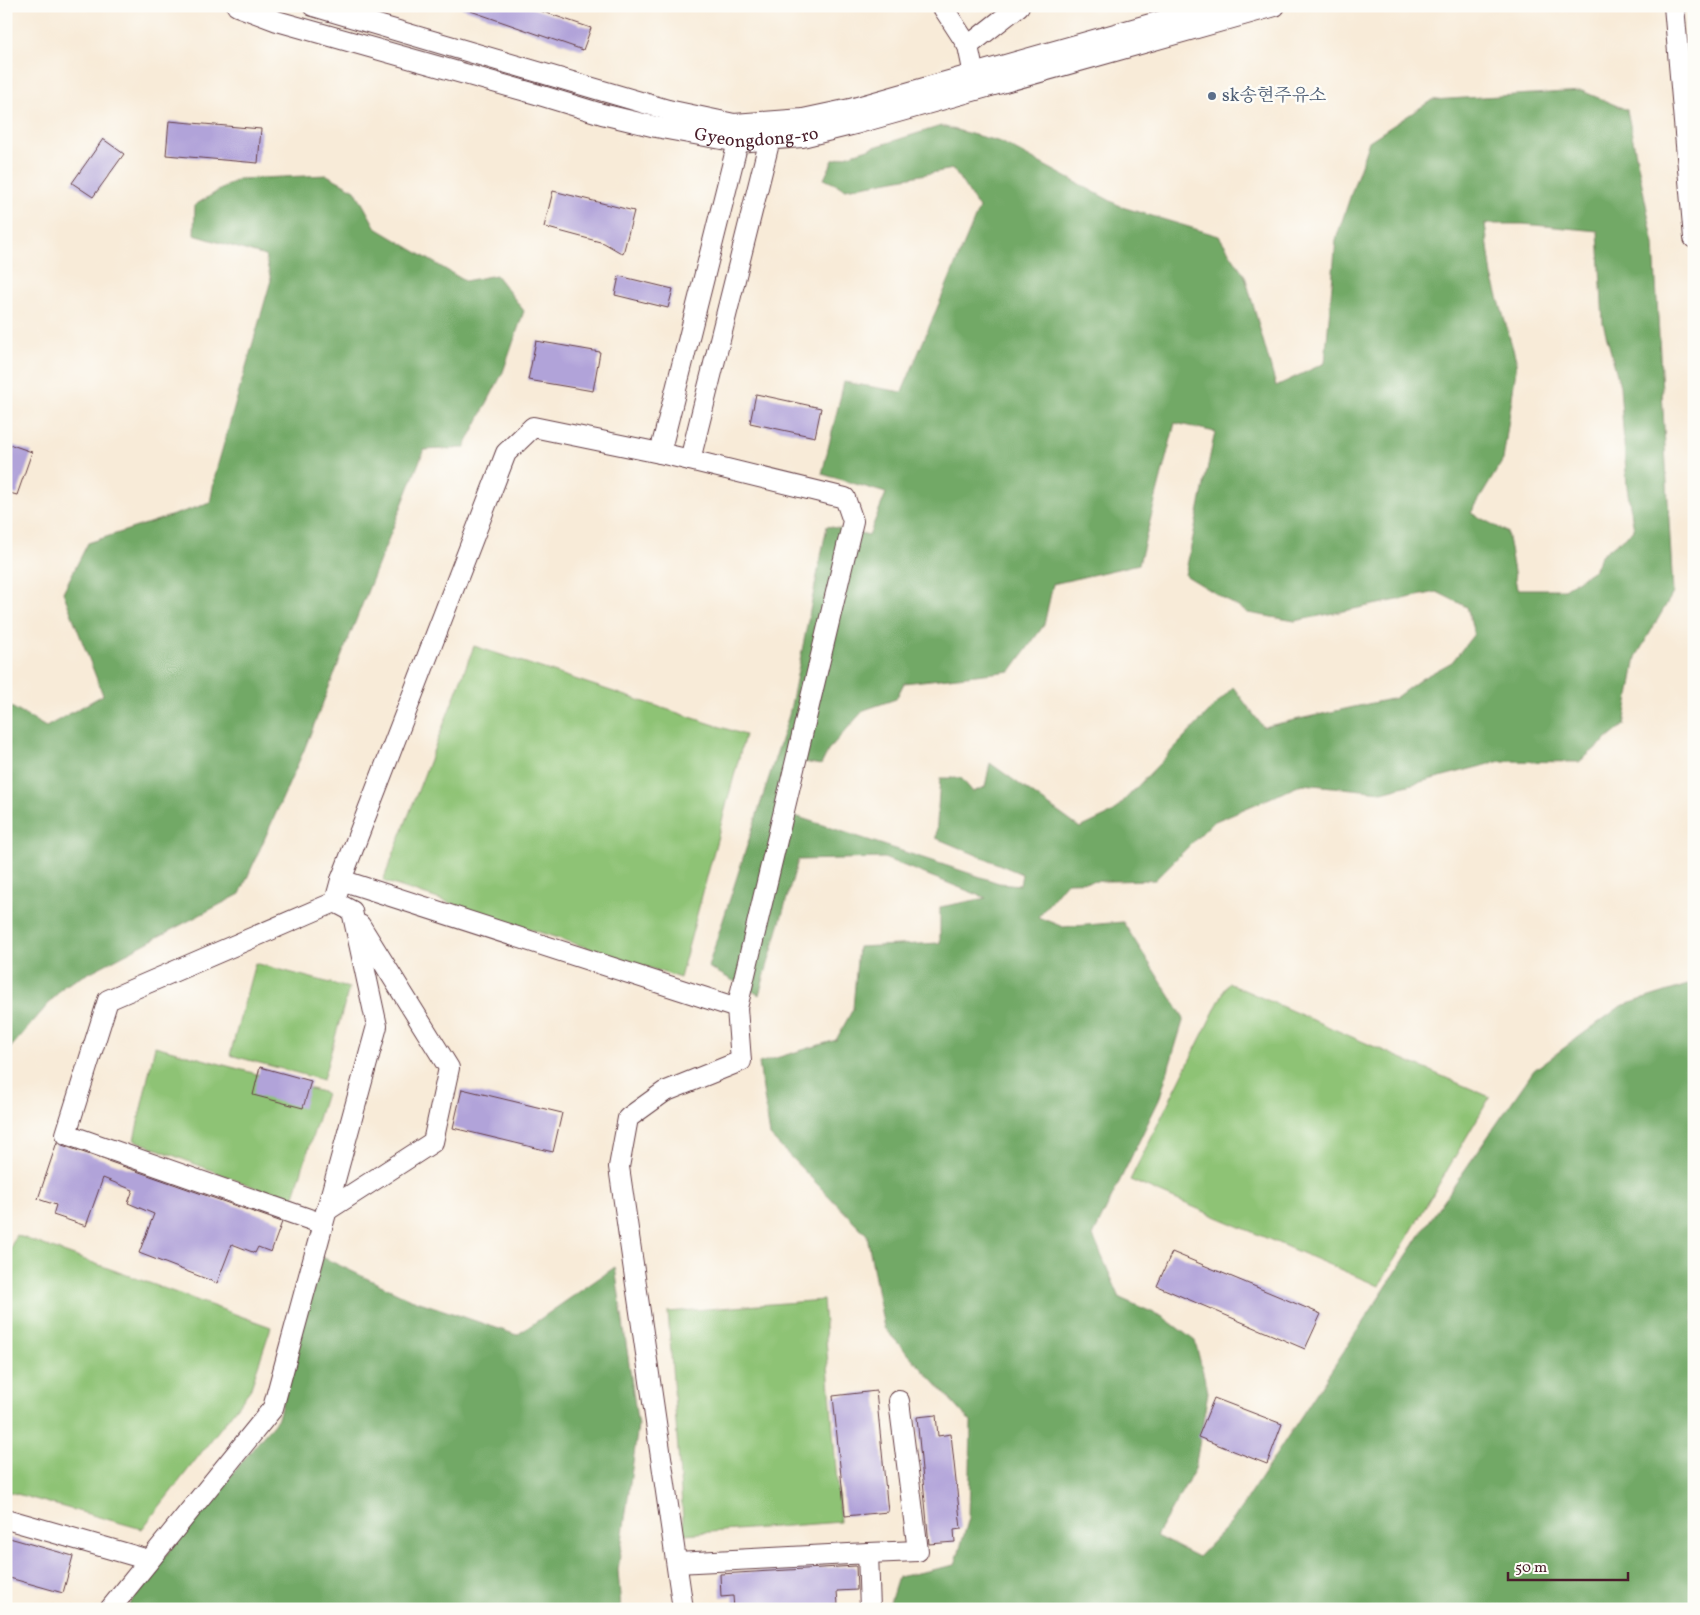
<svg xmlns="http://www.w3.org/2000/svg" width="1700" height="1615" font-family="Vollkorn,'Noto Serif KR',serif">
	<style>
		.green { fill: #8ec375; stroke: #6c7150 }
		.forest { fill: #72a966; stroke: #5e6448; fill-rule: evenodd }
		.building { fill: #b1a3d9 }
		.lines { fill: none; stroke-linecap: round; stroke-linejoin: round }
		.minor-casing { stroke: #643e45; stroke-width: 22 }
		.minor { stroke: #fff; stroke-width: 20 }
		.service-dot { fill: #5c6f8a; stroke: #fdfcf7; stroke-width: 2 }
		.labels { text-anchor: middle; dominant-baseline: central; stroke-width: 5; stroke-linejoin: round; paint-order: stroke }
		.service-label { font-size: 18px; fill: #4e5e75; stroke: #fdfcf7; text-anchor: start }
		.street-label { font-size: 18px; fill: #4a1f2b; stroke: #fdfcf7 }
	</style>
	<rect width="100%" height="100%" fill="#fdfcf7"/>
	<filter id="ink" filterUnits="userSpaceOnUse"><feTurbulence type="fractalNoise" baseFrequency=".02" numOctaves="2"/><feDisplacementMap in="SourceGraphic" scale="10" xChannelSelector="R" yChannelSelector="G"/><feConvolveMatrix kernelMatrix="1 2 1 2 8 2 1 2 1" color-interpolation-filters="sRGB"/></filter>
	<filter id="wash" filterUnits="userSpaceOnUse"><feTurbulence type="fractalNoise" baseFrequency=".0096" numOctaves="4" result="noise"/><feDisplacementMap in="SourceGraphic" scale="20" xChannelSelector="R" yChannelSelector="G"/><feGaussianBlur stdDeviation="1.12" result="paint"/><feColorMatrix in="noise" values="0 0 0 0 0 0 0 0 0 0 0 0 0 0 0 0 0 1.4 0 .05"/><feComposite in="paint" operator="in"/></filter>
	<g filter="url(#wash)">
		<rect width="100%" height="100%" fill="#f8ebd8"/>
		<!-- green -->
		<g class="green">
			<path d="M474,646L745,735L680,978L383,881Z"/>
			<path d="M255,963L349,988L323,1080L230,1055Z"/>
			<path d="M1228,983L1490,1097L1379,1286L1130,1180Z"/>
			<path d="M155,1046L326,1093L292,1202L134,1140Z"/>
			<path d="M16,1235L271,1327L250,1390L142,1529L6,1491V1258Z"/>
			<path d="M823,1300L840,1522L684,1534L668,1312Z"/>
		</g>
		<!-- forest -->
		<g class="forest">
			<path d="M1582,91L1627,110L1654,244L1673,593L1636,657L1624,725L1579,762L1501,761L1382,792L1303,784L1213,822L1155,880L1067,882L1038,917L1063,927L1123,922L1184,1018L1159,1100L1093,1236L1120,1298L1163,1317L1195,1341L1208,1392L1195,1469L1156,1536L1198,1557L1231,1523L1428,1223L1534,1070L1621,1006L1694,983V1609H888L898,1577L955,1565L969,1518L971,1422L884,1328L867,1235L770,1136L759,1063L836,1040L853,1009L858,947L940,943V907L986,898L884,858L798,860L759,995L708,967L789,715L827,526L869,535L886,493L822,474L844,382L902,392L979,208L953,169L846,189L824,179L833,160L941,126L1001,142L1122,207L1219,236L1245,276L1276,386L1325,363L1336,239L1369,141L1432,100ZM1485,224H1523L1598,231L1603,323L1620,386L1627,487L1634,530L1601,555L1595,569L1564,589H1517L1507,532L1471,513L1503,460L1517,363L1492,276ZM1175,423L1215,432L1185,575L1248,613L1295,621L1437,592L1467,607L1474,634L1452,662L1421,679L1395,698L1263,727L1233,687L1112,813L1080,828L990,763L985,787L973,792L961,778H940L936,838L1022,874L1020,885L999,883L786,813L798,761L821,765L829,749L864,710L896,699L904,683L1011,671L1044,625L1053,584L1139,564Z"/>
			<path d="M327,175L355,190L376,228L465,281L496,275L524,311L503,372L464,448L424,450L304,750L240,894L64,986L6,1053V704L46,727L103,695L63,592L88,543L210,503L216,471L271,280L265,256L194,235L195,205L238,179Z"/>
			<path d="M322,1257L408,1298L517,1335L615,1267L638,1426L618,1570L621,1609H128L136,1592L278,1418Z"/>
		</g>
		<g id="blocks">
			<!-- building -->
			<g class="building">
				<path d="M462,6H526L591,28L583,50L462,8Z"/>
				<path d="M169,121L261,129L258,163L166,155Z"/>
				<path d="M103,139L124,154L93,197L72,183Z"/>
				<path d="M553,191L634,211L623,254L604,243L544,227Z"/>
				<path d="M619,276L673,289L668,308L615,295Z"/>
				<path d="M536,341L600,352L593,391L528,380Z"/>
				<path d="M756,394L821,408L815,437L750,423Z"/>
				<path d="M6,443L32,452L17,495L6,492Z"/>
				<path d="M260,1067L311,1081L303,1108L253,1095Z"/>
				<path d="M462,1089L562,1113L553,1152L453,1128Z"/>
				<path d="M57,1142L62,1145L282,1222L271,1252L258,1247L255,1253L232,1244L217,1283L139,1253L154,1214L128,1203L133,1190L103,1178L86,1226L53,1215L56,1205L38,1199Z"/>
				<path d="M1172,1252L1321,1314L1305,1349L1157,1286Z"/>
				<path d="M876,1391L888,1512L845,1516L833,1396Z"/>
				<path d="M1214,1398L1282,1424L1267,1464L1198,1437Z"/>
				<path d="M936,1415L938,1436L951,1434L961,1529L954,1530L955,1542L929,1544L917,1417Z"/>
				<path d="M6,1537L73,1556L63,1593L6,1577Z"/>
				<path d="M856,1566L857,1590L837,1591L838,1605L780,1609H734L733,1596L721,1597L720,1574Z"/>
			</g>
		</g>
	</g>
	<g filter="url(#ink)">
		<use href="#blocks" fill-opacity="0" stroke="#643e45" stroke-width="1"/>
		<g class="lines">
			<!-- minor casing -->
			<g class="minor-casing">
				<g id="minor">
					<path id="s1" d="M237,6L277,21L536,94L602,114L656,127L738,142L802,137L855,124L1275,6"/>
					<path d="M313,6L668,110L734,124L803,119L850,109L1214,6"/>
					<path d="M942,6L968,46"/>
					<path d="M1674,6L1694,238"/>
					<path d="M974,75L968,46L1019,6"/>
					<path d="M738,142L660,453L690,460L770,139"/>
					<path d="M660,453L533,427L506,453L341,880L737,1008L853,521L845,498L690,460"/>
					<path d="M335,902L352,911L377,1026L323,1224L66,1134L108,1000L335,902L341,880"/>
					<path d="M326,1211L433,1142L449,1068L360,925"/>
					<path d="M6,1519L149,1560"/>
					<path d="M868,1553L918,1551L899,1401"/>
					<path d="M677,1563L868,1553L870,1609"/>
					<path d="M110,1609L273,1408L323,1224"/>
					<path d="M683,1609L619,1167L628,1118L664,1092L741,1061L737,1008"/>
				</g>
			</g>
			<!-- minor -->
			<use href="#minor" class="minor"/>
		</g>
	</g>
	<!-- markers -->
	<circle class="service-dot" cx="1212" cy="96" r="5"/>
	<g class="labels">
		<!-- service labels -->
		<g class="service-label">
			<text x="1222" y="96">sk송현주유소</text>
		</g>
		<!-- street labels -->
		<g class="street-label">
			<text stroke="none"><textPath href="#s1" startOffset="538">Gyeongdong-ro</textPath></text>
		</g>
	</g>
	<!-- margin -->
	<rect width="1700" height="1615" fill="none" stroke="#fdfcf7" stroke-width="25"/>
	<!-- scale -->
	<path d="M1508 1572v8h120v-8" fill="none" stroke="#4a1f2b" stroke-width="2.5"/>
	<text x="1515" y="1572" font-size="15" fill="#4a1f2b" stroke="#fdfcf7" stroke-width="4" paint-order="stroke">50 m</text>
</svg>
